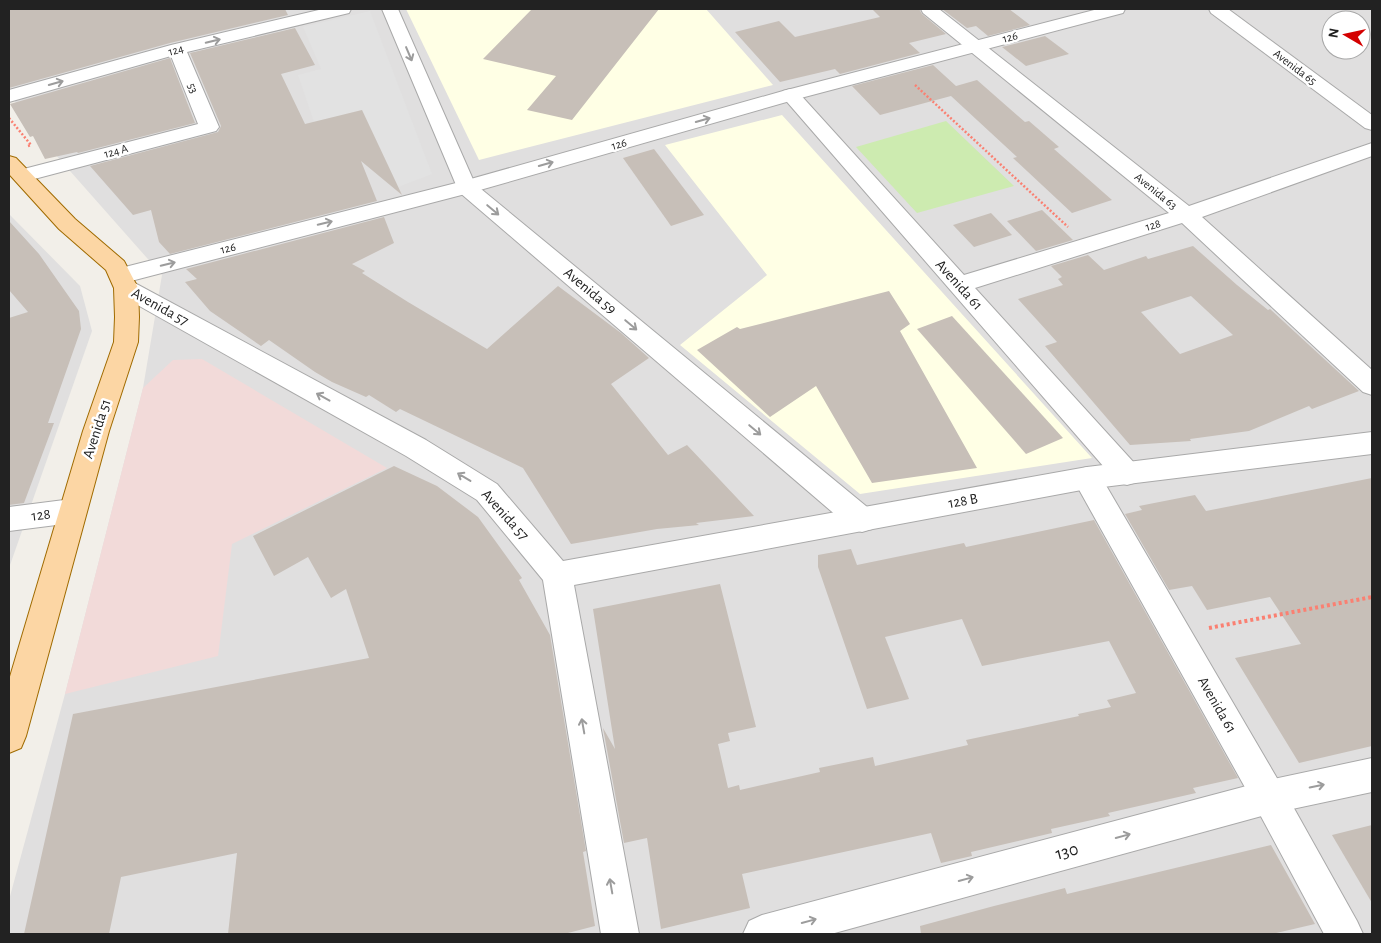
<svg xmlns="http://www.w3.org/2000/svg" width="1381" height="943" font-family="'Alegreya Sans',sans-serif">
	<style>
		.residential { fill: #e0dfdf; fill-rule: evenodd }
		.commercial { fill: #f2dad9 }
		.education { fill: #ffffe5 }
		.grass { fill: #cdebb0 }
		.parking { fill: #e2e2e2 }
		.building { fill: #c7bfb8; fill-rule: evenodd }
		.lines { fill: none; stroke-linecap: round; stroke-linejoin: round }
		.minor-casing { stroke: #a9a9a9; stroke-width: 2 }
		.tertiary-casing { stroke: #a9a9a9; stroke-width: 2 }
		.primary-casing { stroke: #a06b00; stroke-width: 2 }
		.path-far1 { stroke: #fa8072; stroke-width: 2.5; stroke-dasharray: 2 2; stroke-linecap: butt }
		.path { stroke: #fa8072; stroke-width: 4; stroke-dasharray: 3 3; stroke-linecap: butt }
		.minor { fill: #fff; fill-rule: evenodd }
		.tertiary { fill: #fff; fill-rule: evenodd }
		.primary { fill: #fcd6a4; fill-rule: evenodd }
		.oneway { stroke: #9c9c9c }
		.labels { text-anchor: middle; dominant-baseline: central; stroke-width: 5; stroke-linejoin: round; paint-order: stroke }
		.far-street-label { font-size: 12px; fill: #222; stroke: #fff }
		.street-label { font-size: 15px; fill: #222; stroke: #fff }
		.near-street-label { font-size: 18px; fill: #222; stroke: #fff }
	</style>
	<rect width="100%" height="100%" fill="#f2efe9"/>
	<!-- residential -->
	<g class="residential">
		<path d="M9,9H1372V934H9V900L65,694L143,388L162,275L32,128L9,92ZM1331,20H1361V50H1331Z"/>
		<path d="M9,214L80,286L92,331L9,568Z"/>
	</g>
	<!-- commercial -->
	<path class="commercial" d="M202,359L387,468L232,544L218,656L65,694L143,388L173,360Z"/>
	<!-- education -->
	<g class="education">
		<path d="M406,9H706L773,85L479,160Z"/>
		<path d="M782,115L1092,458L860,494L680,345L767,275L665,145Z"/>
	</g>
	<!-- grass -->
	<path class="grass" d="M946,121L1014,186L917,213L856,147Z"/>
	<!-- parking -->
	<path class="parking" d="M370,11L432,174L398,187L362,110L314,122L298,75L321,69L303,27Z"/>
	<!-- building -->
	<g class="building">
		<path d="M9,9H285L288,15L170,43L9,88Z"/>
		<path d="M532,9H659L572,120L527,110L556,76L483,59Z"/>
		<path d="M872,9H919L922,14L946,34L909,43L920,53L840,74L835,69L780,82L735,32L779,21L795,37L880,17Z"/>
		<path d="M942,9H1009L1030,25L988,36L976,26L967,28Z"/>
		<path d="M295,28L315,65L281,74L305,124L362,110L402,195L361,161L377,201L170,254L159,242L151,210L133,215L90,166L218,132L221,126L190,53Z"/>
		<path d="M1045,36L1069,54L1026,66L1002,47Z"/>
		<path d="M170,58L195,123L78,153L77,152L45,159L33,136L30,137L10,104Z"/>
		<path d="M933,65L956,86L977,80L1025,122L1029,121L1059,147L1054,149L1112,200L1072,213L1013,158L1017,157L951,96L880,115L852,86Z"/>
		<path d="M654,149L704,215L671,226L623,158Z"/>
		<path d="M1042,210L1073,240L1036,251L1007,221Z"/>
		<path d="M991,213L1012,235L974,247L953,225Z"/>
		<path d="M384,217L394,243L352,264L365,271L362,273L408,302L487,349L558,286L621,333L649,358L611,384L668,455L687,445L754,516L696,523L699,525L657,529L571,544L523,468L400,409L396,412L369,395L366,397L332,382L315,372L269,340L261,346L210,311L185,282L197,279L186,269Z"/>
		<path d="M9,221L39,254L79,311L81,329L48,423H54L24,503L9,505V318L28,312L9,290Z"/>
		<path d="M1193,246L1237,285L1268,310L1270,309L1359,391L1312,409L1309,406L1249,431L1190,439L1191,441L1130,445L1045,346L1057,342L1018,299L1063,285L1058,279L1062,277L1051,266L1088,255L1104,270L1146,256L1148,259ZM1191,296L1233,335L1180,354L1141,312Z"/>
		<path d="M889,291L910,324L900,331L977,468L872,483L816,386L770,417L697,350L737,327L740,329Z"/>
		<path d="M952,316L1063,438L1026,454L917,329Z"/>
		<path d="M394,466L437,486L478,517L522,578L519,580L550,635L586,851L583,852L595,926L564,934H228L237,853L121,877L109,934H24L73,714L369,658L346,589L331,598L308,557L274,576L253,536Z"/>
		<path d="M1372,478V746L1299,763L1235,658L1301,644L1270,597L1207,610L1192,586L1169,590L1125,514L1142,510L1139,506L1195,495L1206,511Z"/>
		<path d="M1094,520L1238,778L1193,788L1196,793L1108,813L1110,816L1051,829L1052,833L971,852L972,856L941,863L931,833L742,874L750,908L661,929L647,838L624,843L603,728L615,749L593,609L720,584L756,727L728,733L730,741L718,744L728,788L739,785L740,790L820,772L819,768L873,757L875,766L968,745L966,740L1079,716L1078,714L1111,707L1107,700L1136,693L1109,641L982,666L962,619L885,637L909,699L867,709L818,567V555L851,549L857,565L964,543L966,547Z"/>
		<path d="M1372,825V903L1332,835Z"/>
		<path d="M1271,845L1315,924L1272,934H921L920,926L994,906L1065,888L1067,894Z"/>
	</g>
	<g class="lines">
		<!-- minor casing -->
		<g class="minor-casing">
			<g id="minor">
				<path d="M323,9H351L349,13L187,52L219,127L216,131L23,182L16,181L13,176L16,171L198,124L171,56L9,102V90L171,45Z"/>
				<path d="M382,9H398L475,184L872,511L876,520L872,529L862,532L852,529L459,192Z"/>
				<path d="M921,9H939L1189,206L1372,143V156L1202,217L1372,370V395L1363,392L1182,223L975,288L1137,466L1141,474L1137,482L1127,485L1117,482L781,95L783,91L790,89L797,91L964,275L1169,213L923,13Z"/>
				<path d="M1209,9H1228L1372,115V130L1365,128L1211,13Z"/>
				<path d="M1087,467L1097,470L1281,785L1357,921L1363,934H1324L1257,809L1077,486L1073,478L1077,470Z"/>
				<path d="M72,499L82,503L86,511L82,519L72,523L9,531V507Z"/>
			</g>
		</g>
		<!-- tertiary casing -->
		<g class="tertiary-casing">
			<g id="tertiary">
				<path d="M1098,9H1125L1123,13L797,99L473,192L131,281L426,440L497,484L563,561L1087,467L1372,432V454L1087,489L574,585L639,934H601L543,580L477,500L406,456L118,294L114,288L117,283L113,282L109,276L113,270L121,268L460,182L783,91Z"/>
				<path d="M1372,758V792L1269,814L831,934H743L749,921L762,915L1269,780Z"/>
			</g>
		</g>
		<!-- primary casing -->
		<g class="primary-casing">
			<path id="primary" d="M9,156L16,158L75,219L124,261L138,288L139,317L138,342L109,431L26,736L21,748L9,753V680L83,431L114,342L115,317L114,288L106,270L59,229L9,174Z"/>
		</g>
		<!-- path-far1 -->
		<g class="path-far1">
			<path d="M915,85L1068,227"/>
			<path d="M9,118L31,145L28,146"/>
		</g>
		<!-- path -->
		<path class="path" d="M1209,628L1372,597"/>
		<!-- minor -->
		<use href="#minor" class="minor"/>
		<!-- tertiary -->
		<use href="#tertiary" class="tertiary"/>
		<!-- primary -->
		<use href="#primary" class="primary"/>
	</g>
	<!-- one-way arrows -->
	<defs><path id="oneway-shaft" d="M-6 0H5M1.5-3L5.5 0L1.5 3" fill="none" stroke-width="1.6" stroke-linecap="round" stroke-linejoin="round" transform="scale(1.25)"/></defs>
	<g class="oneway">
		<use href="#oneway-shaft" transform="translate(213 41) rotate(-14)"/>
		<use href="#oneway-shaft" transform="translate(409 54) rotate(67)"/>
		<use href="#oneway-shaft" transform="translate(56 83) rotate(-16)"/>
		<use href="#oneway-shaft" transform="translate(703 120) rotate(-16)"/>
		<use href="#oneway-shaft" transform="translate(546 164) rotate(-16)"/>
		<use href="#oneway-shaft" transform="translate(493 210) rotate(40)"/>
		<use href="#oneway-shaft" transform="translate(325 223) rotate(-14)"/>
		<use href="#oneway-shaft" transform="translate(168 264) rotate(-14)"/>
		<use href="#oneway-shaft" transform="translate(631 325) rotate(40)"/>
		<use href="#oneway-shaft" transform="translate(323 397) rotate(-151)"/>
		<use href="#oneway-shaft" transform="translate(755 430) rotate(40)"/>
		<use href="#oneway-shaft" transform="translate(464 477) rotate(-149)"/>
		<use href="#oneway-shaft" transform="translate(583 726) rotate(-100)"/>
		<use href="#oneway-shaft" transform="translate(1317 786) rotate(-12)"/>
		<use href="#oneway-shaft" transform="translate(1123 836) rotate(-15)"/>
		<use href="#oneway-shaft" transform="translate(966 879) rotate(-15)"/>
		<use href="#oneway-shaft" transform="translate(611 886) rotate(-100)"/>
		<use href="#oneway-shaft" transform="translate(809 921) rotate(-15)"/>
	</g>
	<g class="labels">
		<!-- far-street labels -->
		<g class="far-street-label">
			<text transform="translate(1010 37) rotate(-15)">126</text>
			<text transform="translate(176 50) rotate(-15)">124</text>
			<text transform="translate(1295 67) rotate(37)">Avenida 65</text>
			<text transform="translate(193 88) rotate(68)">53</text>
			<text transform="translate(619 144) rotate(-16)">126</text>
			<text transform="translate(116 151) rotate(-15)">124 A</text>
			<text transform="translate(1156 191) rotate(39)">Avenida 63</text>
			<text transform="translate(1153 225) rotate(-16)">128</text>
			<text transform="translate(228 248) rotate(-14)">126</text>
		</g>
		<!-- street labels -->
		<g class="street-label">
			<text transform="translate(959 285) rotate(48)">Avenida 61</text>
			<text transform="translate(590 291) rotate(40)">Avenida 59</text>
			<text transform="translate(160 307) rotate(29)">Avenida 57</text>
			<text transform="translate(97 429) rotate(-72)">Avenida 51</text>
			<text transform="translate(963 501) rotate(-10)">128 B</text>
			<text transform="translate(41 515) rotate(-7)">128</text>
			<text transform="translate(505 515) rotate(48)">Avenida 57</text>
			<text transform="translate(1217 705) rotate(60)">Avenida 61</text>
		</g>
		<!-- near-street labels -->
		<g class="near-street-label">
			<text transform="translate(1067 852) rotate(-15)">130</text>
		</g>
	</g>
	<!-- border -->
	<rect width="1381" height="943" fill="none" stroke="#222222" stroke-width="20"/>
	<!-- north arrow -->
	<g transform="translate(1346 35) rotate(279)"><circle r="24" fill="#ffffff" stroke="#a7a7a7"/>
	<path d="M0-4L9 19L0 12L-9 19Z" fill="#d40000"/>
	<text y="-8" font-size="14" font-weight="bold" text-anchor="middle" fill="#222222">N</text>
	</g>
</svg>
